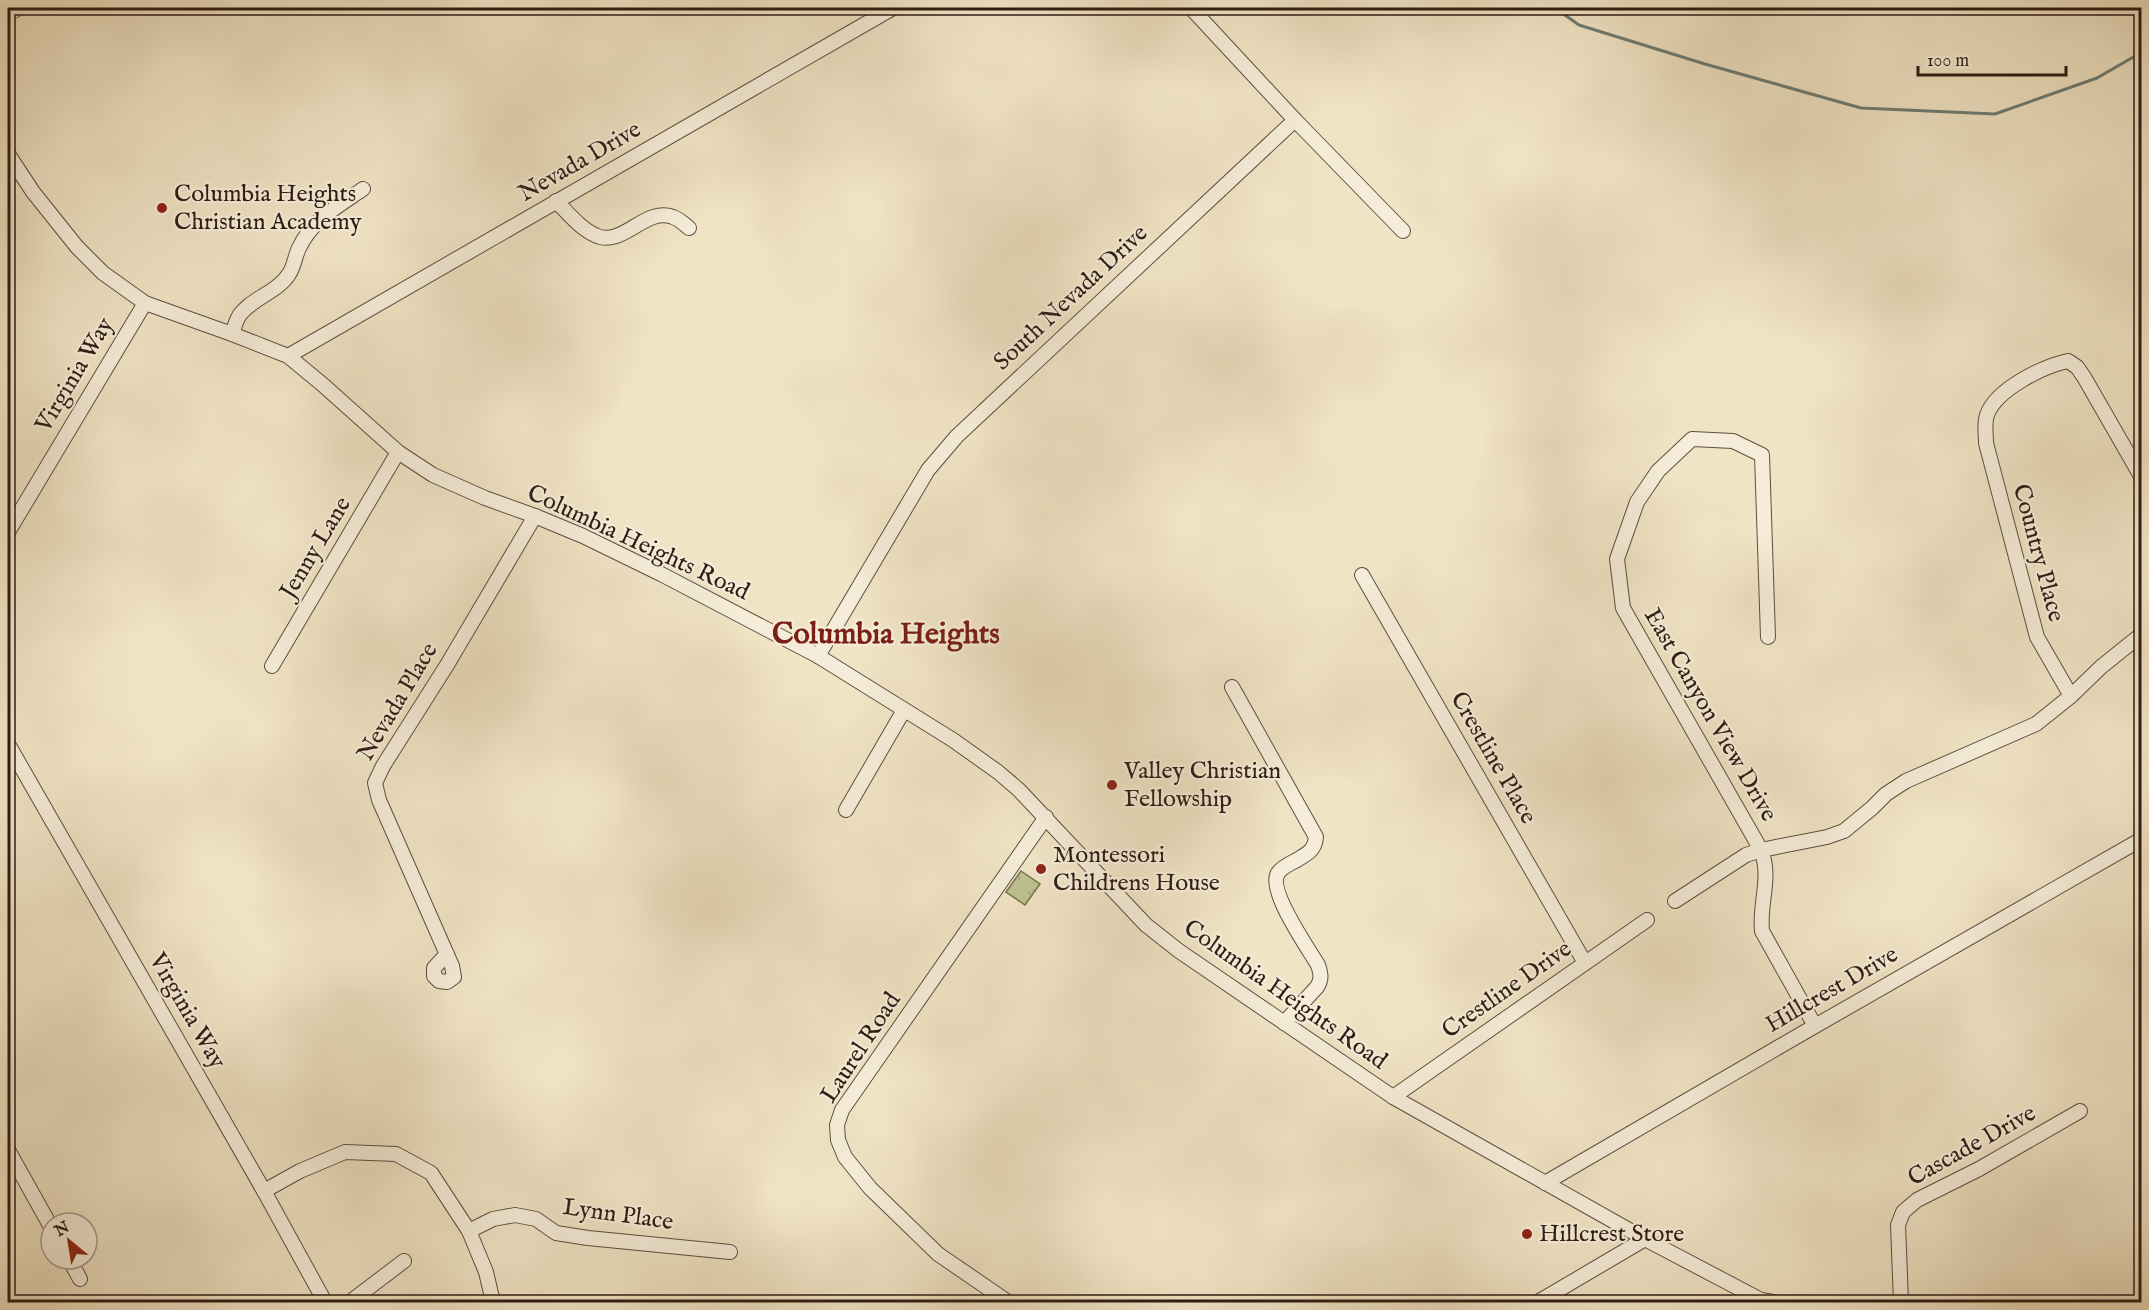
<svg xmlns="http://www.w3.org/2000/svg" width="2149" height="1310" font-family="'IM FELL English',serif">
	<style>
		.grass { fill: url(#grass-tufts); stroke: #766f52; stroke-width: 1.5 }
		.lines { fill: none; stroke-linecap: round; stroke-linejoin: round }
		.stream { stroke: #6f7d72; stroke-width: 3 }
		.minor-casing { stroke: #5f4d40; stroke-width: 16 }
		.minor { stroke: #f5edd9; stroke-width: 14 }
		.poi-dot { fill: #8f2418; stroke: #f5edd9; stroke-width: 2 }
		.labels { text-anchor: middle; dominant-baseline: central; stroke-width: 4.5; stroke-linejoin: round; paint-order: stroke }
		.street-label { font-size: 24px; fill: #2f1b13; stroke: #f5edd9 }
		.poi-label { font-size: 24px; fill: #2f1b13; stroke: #f5edd9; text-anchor: start }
		.district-label { font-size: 30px; font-weight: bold; fill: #7a1f14; stroke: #f5edd9 }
	</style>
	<defs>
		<pattern id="grass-tufts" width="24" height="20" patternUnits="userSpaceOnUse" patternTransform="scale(1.5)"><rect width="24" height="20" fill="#bec391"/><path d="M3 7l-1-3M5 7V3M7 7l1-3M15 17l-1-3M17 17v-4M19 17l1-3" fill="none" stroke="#a4a77c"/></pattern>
	</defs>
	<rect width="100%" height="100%" fill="#f0e4c5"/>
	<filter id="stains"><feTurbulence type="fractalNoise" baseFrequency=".00333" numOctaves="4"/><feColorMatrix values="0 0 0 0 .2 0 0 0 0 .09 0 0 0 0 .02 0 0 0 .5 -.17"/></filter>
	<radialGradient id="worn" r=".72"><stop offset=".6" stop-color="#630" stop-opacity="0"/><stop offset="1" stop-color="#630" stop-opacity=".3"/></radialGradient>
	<!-- grass -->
	<path class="grass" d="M1021,871L1040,884L1025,905L1006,892Z"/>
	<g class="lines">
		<!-- stream -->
		<path class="stream" d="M1555,8L1579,25L1705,64L1861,108L1995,114L2097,78L2142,52"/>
		<!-- minor casing -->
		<g class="minor-casing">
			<g id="minor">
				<path d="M1191,8L1295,120L1403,231"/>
				<path d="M8,14L19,8"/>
				<path d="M8,154L33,192L77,247L103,273L145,303L232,334L288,356L322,384L398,452L433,475L485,498L535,516L583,536L661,574L818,656L953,740L998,772L1019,790L1146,925L1179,951L1393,1097L1645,1239L1761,1300L1773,1302"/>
				<path d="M556,201C568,213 580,228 595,235C622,249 645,206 673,217C679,219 684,224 689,228"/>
				<path d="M232,334C234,328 236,321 239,316C251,298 277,293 289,274C294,267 295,256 299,248C312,220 338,206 363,189"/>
				<path d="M288,356L893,8"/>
				<path d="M8,532L145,303"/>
				<path d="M1362,575L1585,963"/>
				<path d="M1768,637L1762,455L1733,441L1692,439L1658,471L1637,502L1617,559L1623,608L1761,850C1772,878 1759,902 1762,931L1815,1026"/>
				<path d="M818,656L928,470L957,436L1295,120"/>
				<path d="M272,666L398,452"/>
				<path d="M1232,687L1316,837C1315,850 1308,853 1297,860C1291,863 1282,867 1278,873C1267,890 1308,948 1318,965C1321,974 1322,979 1317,987L1284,1023"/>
				<path d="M2071,696L2037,637L1986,443C1986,434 1984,423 1987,415C1996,389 2044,366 2068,361L2077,367L2084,377L2142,478"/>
				<path d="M8,744L264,1191L325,1302"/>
				<path d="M846,810L904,710"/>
				<path d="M1675,901L1746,855L1761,850L1827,837L1844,831L1872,808L1886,794L1906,781L2036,724L2071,696L2101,667L2142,634"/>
				<path d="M447,954L434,968V976L439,981L447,982L454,977L452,966L379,800L375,783L383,766L447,665L535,516"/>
				<path d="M1393,1097L1647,920"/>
				<path d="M8,1150L51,1227"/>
				<path d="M1545,1183L1815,1026L2142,839"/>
				<path d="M264,1191L300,1171L345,1152L396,1154L431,1173L469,1231L486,1272L493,1302"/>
				<path d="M469,1231L493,1219L515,1215L536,1219L556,1233L588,1238L730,1252"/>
				<path d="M69,1259L80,1279"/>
				<path d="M350,1302L404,1261"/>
				<path d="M1008,1302L938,1254L870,1188L845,1157L838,1140L837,1125L842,1110L1046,817"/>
				<path d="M1538,1302L1645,1239"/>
				<path d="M1901,1302L1898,1225L1903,1212L1917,1200L1979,1169L2080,1111"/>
			</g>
		</g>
		<!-- minor -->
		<use href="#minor" class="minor"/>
	</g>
	<!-- markers -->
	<g class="poi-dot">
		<circle cx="162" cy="208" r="6"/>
		<circle cx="1112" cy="785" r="6"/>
		<circle cx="1041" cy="869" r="6"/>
		<circle cx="1527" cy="1234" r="6"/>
	</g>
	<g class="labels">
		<!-- street labels -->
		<g class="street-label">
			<text transform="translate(580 162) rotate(-30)">Nevada Drive</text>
			<text transform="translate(1071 298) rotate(-43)">South Nevada Drive</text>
			<text transform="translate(75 375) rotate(-59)">Virginia Way</text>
			<text transform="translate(638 543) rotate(25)">Columbia Heights Road</text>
			<text transform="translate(316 548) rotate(-59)">Jenny Lane</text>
			<text transform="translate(2038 553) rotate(75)">Country Place</text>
			<text transform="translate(398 702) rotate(-59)">Nevada Place</text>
			<text transform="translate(1710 715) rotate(60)">East Canyon View Drive</text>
			<text transform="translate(1493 758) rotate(60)">Crestline Place</text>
			<text transform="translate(1507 990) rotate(-35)">Crestline Drive</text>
			<text transform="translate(1832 990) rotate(-30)">Hillcrest Drive</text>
			<text transform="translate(1285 995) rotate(35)">Columbia Heights Road</text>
			<text transform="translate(187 1011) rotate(60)">Virginia Way</text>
			<text transform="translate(861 1048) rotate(-57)">Laurel Road</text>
			<text transform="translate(1972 1146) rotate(-29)">Cascade Drive</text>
			<text transform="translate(618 1215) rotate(8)">Lynn Place</text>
		</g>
		<!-- poi labels -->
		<g class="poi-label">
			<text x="174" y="194">Columbia Heights<tspan x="174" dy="28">Christian Academy</tspan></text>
			<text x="1124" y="771">Valley Christian<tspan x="1124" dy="28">Fellowship</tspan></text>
			<text x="1053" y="855">Montessori<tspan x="1053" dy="28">Childrens House</tspan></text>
			<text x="1539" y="1234">Hillcrest Store</text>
		</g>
		<!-- district labels -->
		<g class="district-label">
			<text x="886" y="635">Columbia Heights</text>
		</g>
	</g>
	<!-- margin -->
	<rect width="2149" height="1310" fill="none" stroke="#f0e4c5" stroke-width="30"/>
	<rect x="9" y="9" width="2131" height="1292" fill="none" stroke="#2f1b13" stroke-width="3"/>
	<rect x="15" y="15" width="2119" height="1280" fill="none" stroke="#2f1b13" stroke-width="1.5"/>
	<!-- north arrow -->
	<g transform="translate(69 1241) rotate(330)"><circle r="28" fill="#f5edd9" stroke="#a6998a" stroke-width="1.5"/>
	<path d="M0-4.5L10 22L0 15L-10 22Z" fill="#8f2418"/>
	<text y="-9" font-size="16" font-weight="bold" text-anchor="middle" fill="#2f1b13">N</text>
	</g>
	<!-- scale -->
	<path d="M1918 66v9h148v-9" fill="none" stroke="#2f1b13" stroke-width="3"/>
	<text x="1927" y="66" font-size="18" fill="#2f1b13" stroke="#f5edd9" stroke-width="4.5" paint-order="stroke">100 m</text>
	<rect width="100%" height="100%" filter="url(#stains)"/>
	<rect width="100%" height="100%" fill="url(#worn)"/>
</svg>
